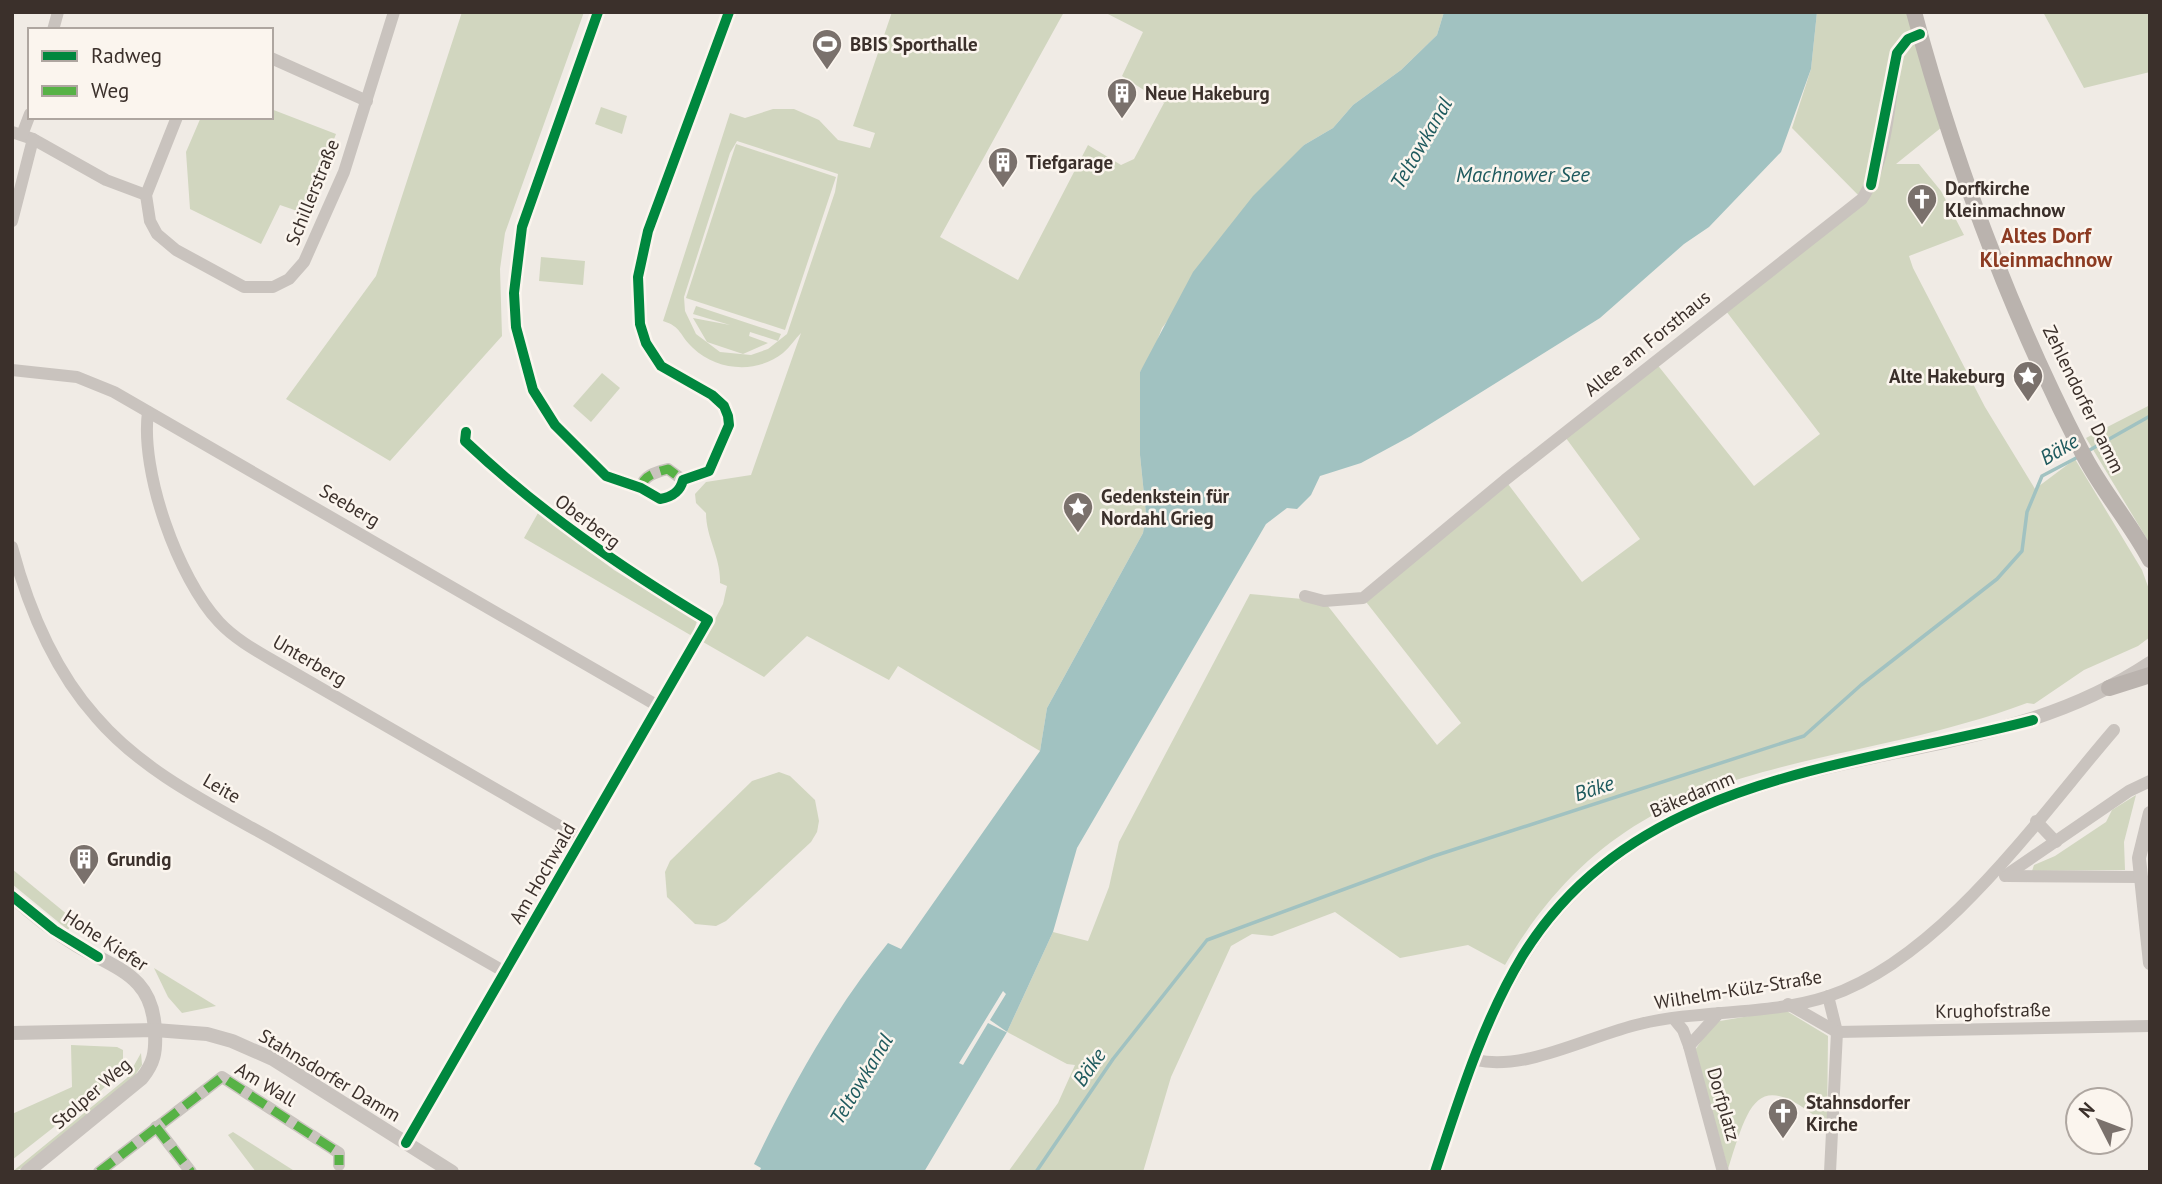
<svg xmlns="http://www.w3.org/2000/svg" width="2162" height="1184" font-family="'PT Sans',sans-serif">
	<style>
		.green { fill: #d1d6bf; fill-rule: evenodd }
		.water { fill: #a1c2c1 }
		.pier { fill: #f0ebe5 }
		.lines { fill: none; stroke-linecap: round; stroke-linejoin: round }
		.stream { stroke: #a1c2c1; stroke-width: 3.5 }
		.minor { stroke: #c9c3be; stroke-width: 12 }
		.tertiary { stroke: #c9c3be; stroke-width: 14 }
		.secondary { stroke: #bab3ae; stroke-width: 16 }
		.quiet { stroke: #57b246; stroke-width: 9; stroke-dasharray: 18 9; stroke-linecap: butt }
		.cycleway-casing { stroke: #fbf5ee; stroke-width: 15 }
		.cycleway { stroke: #00873e; stroke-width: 10 }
		.labels { text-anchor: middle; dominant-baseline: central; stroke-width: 5; stroke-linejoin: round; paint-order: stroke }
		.poi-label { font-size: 19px; font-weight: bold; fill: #3b302b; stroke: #fbf5ee; text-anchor: start }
		.street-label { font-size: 19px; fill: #3b302b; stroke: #fbf5ee }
		.water-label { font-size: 21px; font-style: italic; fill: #1f5a5e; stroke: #fbf5ee }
		.neighbourhood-label { font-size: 21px; font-weight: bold; fill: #8c3b22; stroke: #fbf5ee }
	</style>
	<rect width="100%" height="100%" fill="#f0ebe5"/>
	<!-- green -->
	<g class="green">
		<path d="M462,12H584L505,233L500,269L502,336L390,461L286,399L376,276Z"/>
		<path d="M892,12H1064L940,237L1018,280L1088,145L1121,165L1134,159L1164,103L1122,76L1143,32L1104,12H1444L1437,35L1401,70L1353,105L1333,128L1304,145L1162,328L1152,354L1140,372V455L1146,514L1143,533L1047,708L1040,751L898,666L889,680L807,636L764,677L703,642L723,604L727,586L720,583C721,557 706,538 706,513L696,503L695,494L706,482L751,475L801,333C795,339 790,347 783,353C757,374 717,371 693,348C679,335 682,327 663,321L730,113L745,118L773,109H794L819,120L838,140L870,148L875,133L853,126ZM737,141L838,174L835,192L787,334L768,349L751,355L720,352L696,334L685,311L684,297L730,153Z"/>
		<path d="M1817,12H1914L1947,123L1896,164H1919L1941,191L1964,235L1909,256L1913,268L1985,407L2035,489L2075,459L2142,570L2150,592V637L2138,646L2084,670L2034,704L2027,703C1820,780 1635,743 1505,965L1468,945L1400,958L1335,912L1272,936L1252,934L1231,946L1171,1077L1143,1172H1008L1058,1103L1075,1065L1067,1064L1007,1032L1053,932L1088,941L1109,887L1119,842L1250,594L1324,601L1437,745L1461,723L1363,598L1505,480L1582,582L1640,539L1563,434L1656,363L1754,486L1820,434L1723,307L1862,199L1792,128L1811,69Z"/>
		<path d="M2043,12H2150V72L2084,88Z"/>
		<path d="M601,107L627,116L622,134L595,124Z"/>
		<path d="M271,109L336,134L306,214L280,205L261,244L190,209L186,152L201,117H271Z"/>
		<path d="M736,144L836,177L785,330L686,298Z"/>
		<path d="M541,257L585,261L583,285L539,281Z"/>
		<path d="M696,306L781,334L778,341L750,332L749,336L768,343L743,354L707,342L693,318L730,325L693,314Z"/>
		<path d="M602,373L620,388L591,422L573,406Z"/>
		<path d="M2150,405V544L2086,438Z"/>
		<path d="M538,513L614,570L697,621L692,636L524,538Z"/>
		<path d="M779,772L790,776L815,800L819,821L817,832L811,842L726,921L716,926L695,924L667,897L665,872L670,861L752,781Z"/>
		<path d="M2136,795L2124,842L2125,870L2032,871L2034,865L2055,856L2106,822L2112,810Z"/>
		<path d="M12,869L74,920L68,930L12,884Z"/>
		<path d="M154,968L216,1006L182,1013L168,997Z"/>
		<path d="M1785,1010L1828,1036L1827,1126C1758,1067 1750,1099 1728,1169L1695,1050L1714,1022Z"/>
		<path d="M71,1045L117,1047L123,1050V1069C111,1082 79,1113 63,1116L54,1127L12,1160V1114L72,1087Z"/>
		<path d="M141,1053L142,1065L129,1084L20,1169L12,1172L127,1078Z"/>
		<path d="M233,1132L296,1172H256L228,1135Z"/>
	</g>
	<!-- water -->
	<path class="water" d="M1444,12H1817L1811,69L1781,152L1709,227L1684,244L1600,318L1411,436L1361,463L1320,476L1311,495L1297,509L1287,508L1266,524L1077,848L1053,932L1007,1032L924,1172H759L761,1168L754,1164C792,1086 833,1011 888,943L901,949L1040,751L1047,708L1143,533L1146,514L1140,455V372L1193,272L1253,196L1304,145L1333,128L1353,105L1401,70L1437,35Z"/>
	<!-- pier -->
	<path class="pier" d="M1003,991L1006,994L990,1020L1010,1034L988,1023L963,1065L959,1063Z"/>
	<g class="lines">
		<!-- stream -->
		<g class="stream">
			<path d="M2088,451L2150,416"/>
			<path d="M1036,1172L1113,1059L1207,940L1434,856L1804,736L1861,685L1997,579L2022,551L2027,512L2042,476L2078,457"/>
		</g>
		<!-- minor -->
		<g class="minor">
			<path d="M598,12L522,227L514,293L516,327L533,390L555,425L606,476L641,488L660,499C672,497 680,492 683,480L709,471L729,425L728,416L724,406L712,395L661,366L646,343L640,324L638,277L648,231L729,12"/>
			<path d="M53,30L58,12"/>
			<path d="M271,58L367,101"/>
			<path d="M177,117L146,195L150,221L157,234L176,250L244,287H273L289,279L304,262L344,172L394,12"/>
			<path d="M12,132L33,139L106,180L146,195"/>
			<path d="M22,135L30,114"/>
			<path d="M12,221L33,139"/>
			<path d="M12,370L77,377L114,392L658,706"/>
			<path d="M148,412C140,472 178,578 219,622C234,638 253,649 272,660L582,839"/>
			<path d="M641,488C643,475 657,472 668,469L683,480"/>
			<path d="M12,547C28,607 54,670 96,717C143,772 212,805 274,840C351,884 428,928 505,972"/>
			<path d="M1305,596L1324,601L1363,598L1505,480L1862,199C1887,162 1890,97 1897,53L1908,39L1920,34"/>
			<path d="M2036,821L2056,842"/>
			<path d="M2005,876L2129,791L2150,781"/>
			<path d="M2008,876L2139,877"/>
			<path d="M1828,996L1837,1032L1830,1172"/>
			<path d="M1788,1004L1837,1032"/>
			<path d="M1674,1019L1683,1030L1689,1046L1723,1172"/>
			<path d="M1837,1032L2150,1026"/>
			<path d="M1689,1046L1719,1013"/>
			<path d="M1476,1060C1525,1072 1591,1035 1640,1024C1701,1009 1769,1016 1829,996C1942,958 2038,818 2114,730"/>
			<path d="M156,1127L191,1172"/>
			<path d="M406,1143L708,620C620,567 539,511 465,441L466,432"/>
			<path d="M99,1172L222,1077L339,1153V1165"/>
		</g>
		<!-- tertiary -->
		<g class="tertiary">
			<path d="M2150,813L2139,858L2150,963"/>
			<path d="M12,896C32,914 53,931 76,945C118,970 154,976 155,1033C156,1052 154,1063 142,1078L27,1172"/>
			<path d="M12,1033L155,1030L207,1034L232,1041L273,1059L452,1172"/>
			<path d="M1435,1172C1459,1100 1483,1021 1523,956C1604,824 1744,783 1887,754C1982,734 2067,718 2150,663"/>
		</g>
		<!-- secondary -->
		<g class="secondary">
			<path d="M1914,12C1955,165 2010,312 2082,452C2101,490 2130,522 2150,560"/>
			<path d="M2109,688L2150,675"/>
		</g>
		<!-- quiet -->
		<g class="quiet">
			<path d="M641,488C643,475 657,472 668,469L683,480"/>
			<path d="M156,1127L191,1172"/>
			<path d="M99,1172L222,1077L339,1153V1165"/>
		</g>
		<!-- cycleway casing -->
		<g class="cycleway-casing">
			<g id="cycleway">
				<path d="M598,12L522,227L514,293L516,327L533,390L555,425L606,476L641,488L660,499C672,497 680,492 683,480L709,471L729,425L728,416L724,406L712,395L661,366L646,343L640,324L638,277L648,231L729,12"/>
				<path d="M1871,185L1897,53L1908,39L1920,34"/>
				<path d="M12,896L54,930L98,957"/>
				<path d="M406,1143L708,620C620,567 539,511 465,441L466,432"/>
				<path d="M1435,1172C1459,1099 1483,1021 1523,955C1634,776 1850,768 2033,720"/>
			</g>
		</g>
		<!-- cycleway -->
		<use href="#cycleway" class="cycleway"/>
	</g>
	<!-- icons -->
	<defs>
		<g id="stadium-pin" transform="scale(1.575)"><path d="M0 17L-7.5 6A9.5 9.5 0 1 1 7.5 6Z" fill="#7a716c" stroke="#fbf5ee"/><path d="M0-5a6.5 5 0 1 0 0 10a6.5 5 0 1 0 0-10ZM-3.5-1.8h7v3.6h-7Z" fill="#fff"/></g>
		<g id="building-pin" transform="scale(1.575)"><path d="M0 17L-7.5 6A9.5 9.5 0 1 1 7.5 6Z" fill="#7a716c" stroke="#fbf5ee"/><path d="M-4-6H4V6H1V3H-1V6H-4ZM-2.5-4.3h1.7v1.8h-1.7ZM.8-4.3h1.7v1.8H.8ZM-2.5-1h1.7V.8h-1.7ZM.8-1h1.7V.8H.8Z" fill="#fff"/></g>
		<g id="church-pin" transform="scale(1.575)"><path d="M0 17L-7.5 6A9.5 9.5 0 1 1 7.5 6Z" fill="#7a716c" stroke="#fbf5ee"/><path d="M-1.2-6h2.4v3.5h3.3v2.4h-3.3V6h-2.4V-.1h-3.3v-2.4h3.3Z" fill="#fff"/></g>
		<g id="sight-pin" transform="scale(1.575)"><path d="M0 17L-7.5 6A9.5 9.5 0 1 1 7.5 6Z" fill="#7a716c" stroke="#fbf5ee"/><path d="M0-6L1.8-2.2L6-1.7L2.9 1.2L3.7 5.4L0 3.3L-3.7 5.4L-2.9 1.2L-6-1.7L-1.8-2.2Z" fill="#fff"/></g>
	</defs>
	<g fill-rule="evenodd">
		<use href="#stadium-pin" x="827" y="44"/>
		<use href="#building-pin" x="1122" y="93"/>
		<use href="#building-pin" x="1003" y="162"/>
		<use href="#church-pin" x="1922" y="199"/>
		<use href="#sight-pin" x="2028" y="376"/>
		<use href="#sight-pin" x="1078" y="507"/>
		<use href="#building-pin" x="84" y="859"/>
		<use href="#church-pin" x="1783" y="1113"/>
	</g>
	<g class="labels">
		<!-- poi labels -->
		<g class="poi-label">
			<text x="850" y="44">BBIS Sporthalle</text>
			<text x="1145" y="93">Neue Hakeburg</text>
			<text x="1026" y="162">Tiefgarage</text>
			<text x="1945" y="188">Dorfkirche<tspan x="1945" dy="22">Kleinmachnow</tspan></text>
			<text x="2005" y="376" text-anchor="end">Alte Hakeburg</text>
			<text x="1101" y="496">Gedenkstein für<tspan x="1101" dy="22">Nordahl Grieg</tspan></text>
			<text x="107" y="859">Grundig</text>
			<text x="1806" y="1102">Stahnsdorfer<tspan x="1806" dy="22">Kirche</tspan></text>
		</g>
		<!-- street labels -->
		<g class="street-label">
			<text transform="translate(312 192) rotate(-68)">Schillerstraße</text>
			<text transform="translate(1647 343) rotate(-39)">Allee am Forsthaus</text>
			<text transform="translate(2084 399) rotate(64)">Zehlendorfer Damm</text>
			<text transform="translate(350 505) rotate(30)">Seeberg</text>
			<text transform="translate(588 521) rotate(37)">Oberberg</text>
			<text transform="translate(310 660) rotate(30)">Unterberg</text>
			<text transform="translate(222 788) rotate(30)">Leite</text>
			<text transform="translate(1692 794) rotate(-23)">Bäkedamm</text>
			<text transform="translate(542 873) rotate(-60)">Am Hochwald</text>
			<text transform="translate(106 940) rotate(33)">Hohe Kiefer</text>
			<text transform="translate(1738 989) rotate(-9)">Wilhelm-Külz-Straße</text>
			<text transform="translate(1993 1010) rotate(-1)">Krughofstraße</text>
			<text transform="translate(330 1075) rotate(31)">Stahnsdorfer Damm</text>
			<text transform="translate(266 1084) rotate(31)">Am Wall</text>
			<text transform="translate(91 1093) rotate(-41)">Stolper Weg</text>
			<text transform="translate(1724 1104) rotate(74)">Dorfplatz</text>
		</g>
		<!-- water labels -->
		<g class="water-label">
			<text transform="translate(1421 143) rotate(-60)">Teltowkanal</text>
			<text x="1523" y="174">Machnower See</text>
			<text transform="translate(2059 449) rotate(-31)">Bäke</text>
			<text transform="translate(1594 788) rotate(-18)">Bäke</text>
			<text transform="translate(1089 1067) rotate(-55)">Bäke</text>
			<text transform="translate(861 1079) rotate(-59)">Teltowkanal</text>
		</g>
		<!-- neighbourhood labels -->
		<g class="neighbourhood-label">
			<text x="2046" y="235">Altes Dorf<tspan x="2046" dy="24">Kleinmachnow</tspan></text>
		</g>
	</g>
	<!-- border -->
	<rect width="2162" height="1184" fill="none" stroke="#3b302b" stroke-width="28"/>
	<!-- legend -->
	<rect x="28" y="28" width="245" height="91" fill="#fbf5ee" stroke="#aea6a0" stroke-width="2"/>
	<rect x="42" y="51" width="35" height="10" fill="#00873e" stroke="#aea6a0" stroke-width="2"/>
	<text x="91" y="63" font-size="21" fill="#3b302b">Radweg</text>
	<rect x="42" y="86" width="35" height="10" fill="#57b246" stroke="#aea6a0" stroke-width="2"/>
	<text x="91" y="98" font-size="21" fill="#3b302b">Weg</text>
	<!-- north arrow -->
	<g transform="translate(2099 1121) rotate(312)"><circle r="33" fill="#fbf5ee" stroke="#aea6a0" stroke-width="2"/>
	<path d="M0-5L12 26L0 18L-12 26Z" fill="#7a716c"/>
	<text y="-10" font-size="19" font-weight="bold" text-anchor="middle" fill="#3b302b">N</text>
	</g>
</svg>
